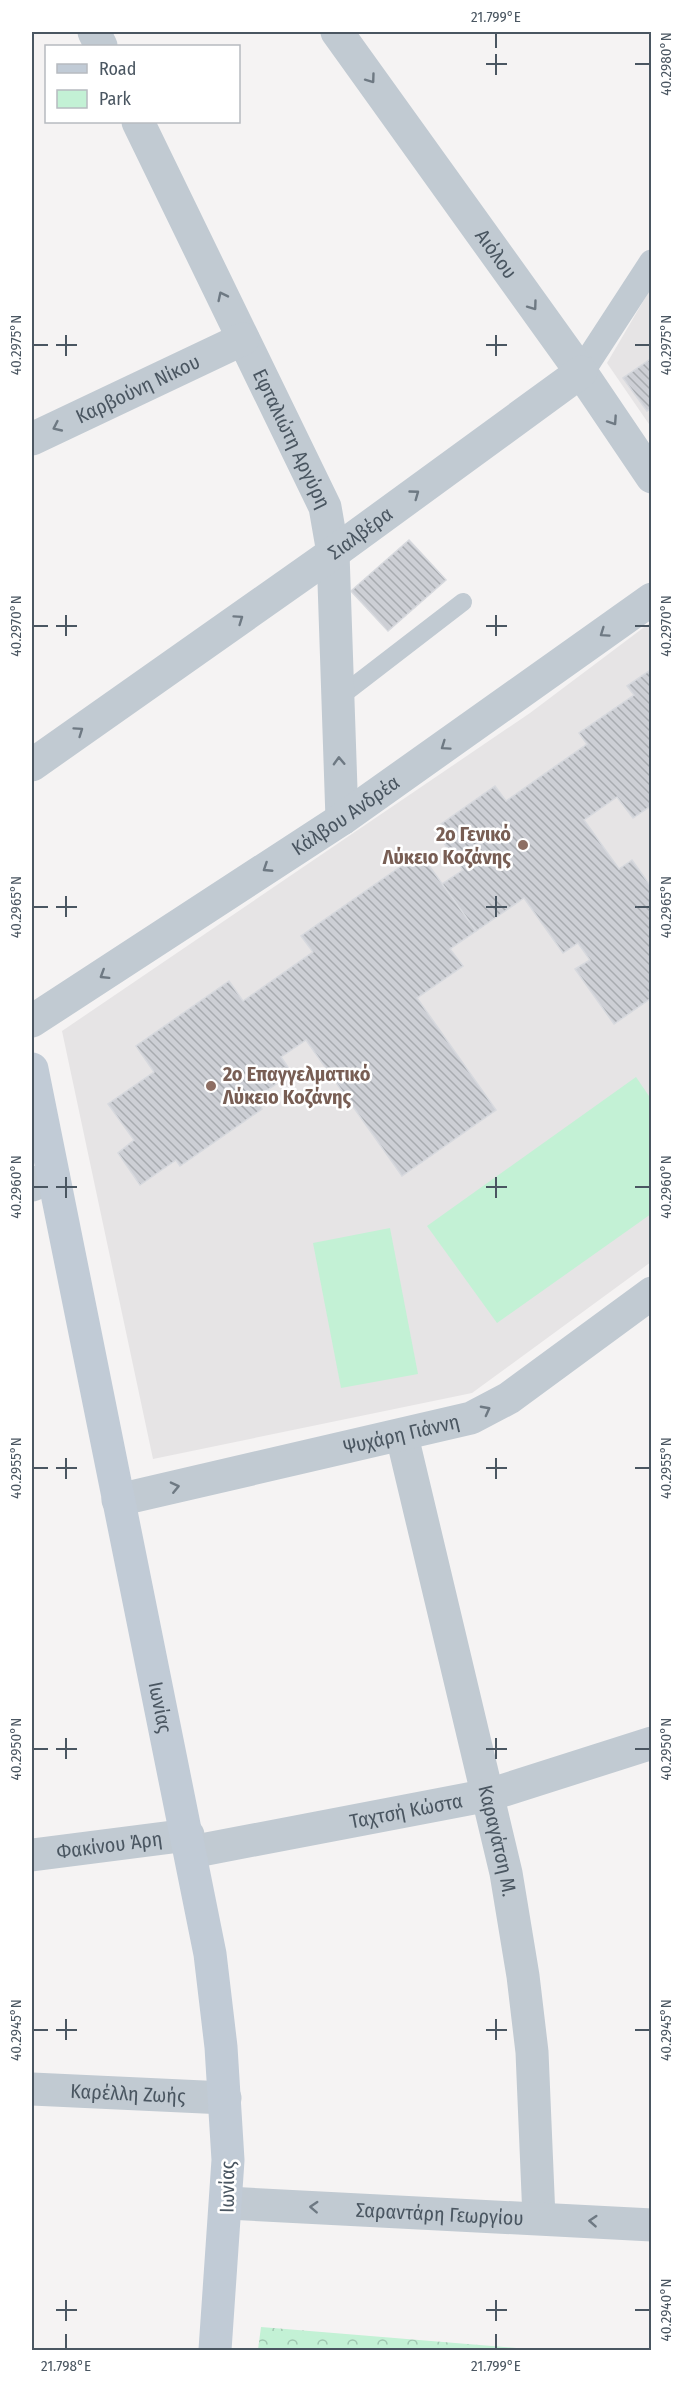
<svg xmlns="http://www.w3.org/2000/svg" width="683" height="2382" font-family="'Fira Sans Condensed',sans-serif">
	<style>
		.education { fill: #e6e4e5 }
		.green { fill: #c3f1d5 }
		.forest { fill: url(#forest-crowns) }
		.building { fill: url(#building-back-hatch); stroke: #d7d9de; stroke-width: 1.5 }
		.lines { fill: none; stroke-linecap: round; stroke-linejoin: round }
		.service { stroke: #c1cad2; stroke-width: 18 }
		.pedestrian { stroke: #c1cad2; stroke-width: 27 }
		.minor { stroke: #c1cad2; stroke-width: 33 }
		.secondary { stroke: #c1cbd6; stroke-width: 33 }
		.oneway { stroke: #6e7983 }
		.ticks { fill: none; stroke: #4a5661; stroke-width: 2 }
		.education-dot { fill: #8d6e63; stroke: #fff; stroke-width: 2 }
		.labels { text-anchor: middle; dominant-baseline: central; stroke-width: 5; stroke-linejoin: round; paint-order: stroke }
		.street-label { font-size: 20px; fill: #4a5661; stroke: #fff }
		.education-label { font-size: 20px; font-weight: bold; fill: #785e54; stroke: #fff; text-anchor: end }
		.neatline { fill: none; stroke: #4a5661; stroke-width: 2 }
		.ticks-label { font-size: 15px; text-anchor: middle; fill: #4a5661 }
	</style>
	<defs>
		<pattern id="forest-crowns" width="20" height="18" patternUnits="userSpaceOnUse" patternTransform="scale(1.5)"><rect width="20" height="18" fill="#c3f1d5"/><path d="M2 6a3 3 0 1 1 6 0M12 15a3 3 0 1 1 6 0" fill="none" stroke="#a0c6b0"/></pattern>
		<pattern id="building-back-hatch" width="6" height="6" patternUnits="userSpaceOnUse" patternTransform="scale(1.5)"><rect width="6" height="6" fill="#cdcfd5"/><path d="M-1 5l2 2M0 0l6 6M5-1l2 2" fill="none" stroke="#a8abb0"/></pattern>
	</defs>
	<rect width="100%" height="100%" fill="#f5f3f3"/>
	<!-- education -->
	<g class="education">
		<path d="M651,288V427L607,363Z"/>
		<path d="M651,622V1262L472,1393L153,1459L62,1031L530,713Z"/>
	</g>
	<!-- green -->
	<g class="green">
		<path d="M636,1077L651,1099V1214L497,1323L427,1226Z"/>
		<path d="M390,1228L418,1374L341,1388L313,1243Z"/>
	</g>
	<!-- forest -->
	<path class="forest" d="M261,2327L540,2350H258Z"/>
	<!-- building -->
	<g class="building">
		<path d="M652,358V408L647,411L623,378Z"/>
		<path d="M409,540L446,580L388,631L351,591Z"/>
		<path d="M652,669V805L633,818L617,797L584,820L619,869L632,860L652,888V1001L650,999L614,1024L575,969L590,960L578,943L563,953L524,898L476,931L442,884L463,870L434,829L495,786L506,801L587,744L579,733L634,695L627,686Z"/>
		<path d="M420,853L476,931L450,949L463,966L417,998L496,1110L402,1176L306,1040L281,1057L292,1073L256,1098L262,1109L180,1166L176,1160L140,1185L118,1153L134,1140L108,1104L154,1072L136,1046L229,981L243,1001L313,952L301,936Z"/>
	</g>
	<g class="lines">
		<!-- service -->
		<path class="service" d="M337,699L463,602"/>
		<!-- pedestrian -->
		<path class="pedestrian" d="M581,372L652,263"/>
		<!-- minor -->
		<g class="minor">
			<path d="M94,32L101,46"/>
			<path id="s1" d="M337,32L581,372L652,477"/>
			<path id="s2" d="M138,122L325,507L333,553L342,819"/>
			<path id="s3" d="M32,439L243,339"/>
			<path id="s4" d="M32,765L333,553L581,372"/>
			<path id="s5" d="M32,1021L342,819L652,599"/>
			<path d="M32,1185L53,1176"/>
			<path id="s6" d="M402,1436L506,1873L523,1976L532,2052L539,2218"/>
			<path id="s7" d="M118,1500L471,1418L509,1398L652,1293"/>
			<path id="s8" d="M191,1852L489,1795L652,1743"/>
			<path id="s9" d="M32,1855L188,1835"/>
			<path id="s10" d="M32,2089L225,2098"/>
			<path id="s11" d="M227,2203L652,2225"/>
		</g>
		<!-- secondary -->
		<path class="secondary" id="s12" d="M32,1069L210,1954L221,2047L228,2160L215,2350"/>
	</g>
	<!-- one-way arrows -->
	<defs><path id="oneway-chevron" d="M-2-3.5L2.5 0L-2 3.5" fill="none" stroke-width="1.6" stroke-linecap="round" stroke-linejoin="round" transform="scale(1.5)"/></defs>
	<g class="oneway">
		<use href="#oneway-chevron" transform="translate(371 79) rotate(54)"/>
		<use href="#oneway-chevron" transform="translate(222 296) rotate(-116)"/>
		<use href="#oneway-chevron" transform="translate(533 306) rotate(54)"/>
		<use href="#oneway-chevron" transform="translate(613 421) rotate(56)"/>
		<use href="#oneway-chevron" transform="translate(57 427) rotate(155)"/>
		<use href="#oneway-chevron" transform="translate(415 494) rotate(-36)"/>
		<use href="#oneway-chevron" transform="translate(239 619) rotate(-35)"/>
		<use href="#oneway-chevron" transform="translate(604 633) rotate(145)"/>
		<use href="#oneway-chevron" transform="translate(79 731) rotate(-35)"/>
		<use href="#oneway-chevron" transform="translate(445 746) rotate(145)"/>
		<use href="#oneway-chevron" transform="translate(339 761) rotate(-92)"/>
		<use href="#oneway-chevron" transform="translate(267 868) rotate(147)"/>
		<use href="#oneway-chevron" transform="translate(104 975) rotate(148)"/>
		<use href="#oneway-chevron" transform="translate(486 1410) rotate(-28)"/>
		<use href="#oneway-chevron" transform="translate(175 1487) rotate(-13)"/>
		<use href="#oneway-chevron" transform="translate(314 2207) rotate(-177)"/>
		<use href="#oneway-chevron" transform="translate(593 2221) rotate(-176)"/>
	</g>
	<!-- ticks -->
	<path class="ticks" d="M496,33V48M496,54V75M486,64H507M635,64H650M66,335V356M496,335V356M33,345H48M56,345H77M486,345H507M635,345H650M66,615V636M496,615V636M33,626H48M56,626H77M486,626H507M635,626H650M66,896V917M496,896V917M33,907H48M56,907H77M486,907H507M635,907H650M66,1177V1198M496,1177V1198M33,1187H48M56,1187H77M486,1187H507M635,1187H650M66,1458V1479M496,1458V1479M33,1468H48M56,1468H77M486,1468H507M635,1468H650M66,1738V1759M496,1738V1759M33,1749H48M56,1749H77M486,1749H507M635,1749H650M66,2019V2040M496,2019V2040M33,2030H48M56,2030H77M486,2030H507M635,2030H650M66,2300V2321M496,2300V2321M56,2310H77M486,2310H507M635,2310H650M66,2334V2349M496,2334V2349"/>
	<!-- markers -->
	<g class="education-dot">
		<circle cx="523" cy="845" r="6"/>
		<circle cx="211" cy="1086" r="6"/>
	</g>
	<g class="labels">
		<!-- street labels -->
		<g class="street-label">
			<text stroke="none"><textPath href="#s1" startOffset="273">Αιόλου</textPath></text>
			<text stroke="none"><textPath href="#s3" startOffset="117">Καρβούνη Νίκου</textPath></text>
			<text stroke="none"><textPath href="#s2" startOffset="352">Εφταλιώτη Αργύρη</textPath></text>
			<text stroke="none"><textPath href="#s4" startOffset="402">Σιαλβέρα</textPath></text>
			<text stroke="none"><textPath href="#s5" startOffset="375">Κάλβου Ανδρέα</textPath></text>
			<text stroke="none"><textPath href="#s7" startOffset="291">Ψυχάρη Γιάννη</textPath></text>
			<text stroke="none"><textPath href="#s12" startOffset="651">Ιωνίας</textPath></text>
			<text stroke="none"><textPath href="#s8" startOffset="219">Ταχτσή Κώστα</textPath></text>
			<text stroke="none"><textPath href="#s6" startOffset="416">Καραγάτση Μ.</textPath></text>
			<text stroke="none"><textPath href="#s9" startOffset="78">Φακίνου Άρη</textPath></text>
			<text stroke="none"><textPath href="#s10" startOffset="96">Καρέλλη Ζωής</textPath></text>
			<text transform="translate(227 2187) rotate(-89)">Ιωνίας</text>
			<text stroke="none"><textPath href="#s11" startOffset="213">Σαραντάρη Γεωργίου</textPath></text>
		</g>
		<!-- education labels -->
		<g class="education-label">
			<text x="511" y="834">2ο Γενικό<tspan x="511" dy="23">Λύκειο Κοζάνης</tspan></text>
			<text x="223" y="1074" text-anchor="start">2ο Επαγγελματικό<tspan x="223" dy="23">Λύκειο Κοζάνης</tspan></text>
		</g>
	</g>
	<!-- border -->
	<rect width="683" height="2382" fill="none" stroke="#ffffff" stroke-width="66"/>
	<!-- legend -->
	<rect x="45" y="45" width="195" height="78" fill="#ffffff" stroke="#b7bbc0" stroke-width="1.5"/>
	<rect x="57" y="64" width="30" height="9" fill="#c1cbd6" stroke="#b7bbc0" stroke-width="1.5"/>
	<text x="99" y="75" font-size="18" fill="#4a5661">Road</text>
	<rect x="57" y="90" width="30" height="18" fill="#c3f1d5" stroke="#b7bbc0" stroke-width="1.5"/>
	<text x="99" y="105" font-size="18" fill="#4a5661">Park</text>
	<rect x="33" y="33" width="617" height="2316" class="neatline"/>
	<g class="ticks-label">
		<text x="496" y="22">21.799°E</text>
		<text transform="translate(666 64) rotate(-90)" y="5">40.2980°N</text>
		<text transform="translate(16 345) rotate(-90)" y="5">40.2975°N</text>
		<text transform="translate(666 345) rotate(-90)" y="5">40.2975°N</text>
		<text transform="translate(16 626) rotate(-90)" y="5">40.2970°N</text>
		<text transform="translate(666 626) rotate(-90)" y="5">40.2970°N</text>
		<text transform="translate(16 907) rotate(-90)" y="5">40.2965°N</text>
		<text transform="translate(666 907) rotate(-90)" y="5">40.2965°N</text>
		<text transform="translate(16 1187) rotate(-90)" y="5">40.2960°N</text>
		<text transform="translate(666 1187) rotate(-90)" y="5">40.2960°N</text>
		<text transform="translate(16 1468) rotate(-90)" y="5">40.2955°N</text>
		<text transform="translate(666 1468) rotate(-90)" y="5">40.2955°N</text>
		<text transform="translate(16 1749) rotate(-90)" y="5">40.2950°N</text>
		<text transform="translate(666 1749) rotate(-90)" y="5">40.2950°N</text>
		<text transform="translate(16 2030) rotate(-90)" y="5">40.2945°N</text>
		<text transform="translate(666 2030) rotate(-90)" y="5">40.2945°N</text>
		<text transform="translate(666 2310) rotate(-90)" y="5">40.2940°N</text>
		<text x="66" y="2371">21.798°E</text>
		<text x="496" y="2371">21.799°E</text>
	</g>
</svg>
